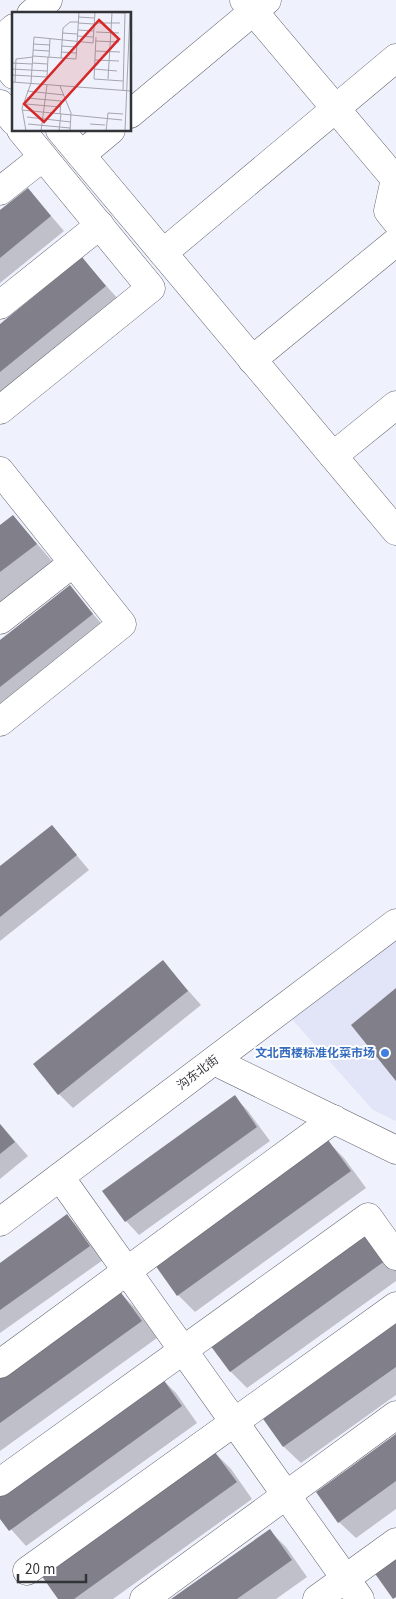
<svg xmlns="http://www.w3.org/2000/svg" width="396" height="1599" font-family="'Source Sans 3','Noto Sans SC',sans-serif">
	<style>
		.built { fill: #e2e5f7 }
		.shadow { fill: #0003 }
		.building { fill: #81808a }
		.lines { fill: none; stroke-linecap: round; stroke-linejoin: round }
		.minor-casing { stroke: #656770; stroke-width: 29 }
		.minor { stroke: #fff; stroke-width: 28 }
		.shop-dot { fill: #3f7fe0; stroke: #fff; stroke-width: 2 }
		.labels { text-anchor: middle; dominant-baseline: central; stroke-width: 4; stroke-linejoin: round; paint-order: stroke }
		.shop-label { font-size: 12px; font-weight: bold; fill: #366cbe; stroke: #fff; text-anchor: end }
		.street-label { font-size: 12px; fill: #333438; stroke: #fff }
		.inset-road { fill: none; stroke: #a4a5ae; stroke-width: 1 }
		.view { fill: #d62828; fill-opacity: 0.15; stroke: #d62828; stroke-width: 2.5 }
		.inset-edge { fill: none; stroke: #333438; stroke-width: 2.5 }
	</style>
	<rect width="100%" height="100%" fill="#eff1fc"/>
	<!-- built -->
	<path class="built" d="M396,935V1121L373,1110L290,1017Z"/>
	<!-- shadow -->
	<g class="shadow">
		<path d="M28,189L64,231L0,283V212Z"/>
		<path d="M82,259L119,300L0,397V326Z"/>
		<path d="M13,516L52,561L0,602V527Z"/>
		<path d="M70,587L106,629L0,712V642Z"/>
		<path d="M52,826L89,870L0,941V868Z"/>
		<path d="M163,962L201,1005L73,1108L59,1094Z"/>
		<path d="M235,1097L248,1111L270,1141L139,1235L126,1221Z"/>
		<path d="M0,1124L28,1156L0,1179Z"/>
		<path d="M328,1142L344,1158L366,1188L195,1312L178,1295L157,1265Z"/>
		<path d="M67,1216L81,1230L103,1260L0,1333V1264Z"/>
		<path d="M396,1234V1281L247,1388L231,1372L209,1341Z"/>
		<path d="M119,1292L135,1308L157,1338L0,1451V1377Z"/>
		<path d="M396,1321V1395L301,1463L284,1447L263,1417Z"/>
		<path d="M160,1377L176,1393L197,1423L26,1546L0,1517Z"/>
		<path d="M396,1436V1509L356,1538L339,1522Z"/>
		<path d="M214,1452L231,1469L252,1499L113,1599H60Z"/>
		<path d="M269,1530L286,1547L307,1577L276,1599H173Z"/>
	</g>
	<!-- building -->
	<g class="building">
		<path d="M28,188L51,216L0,258V210Z"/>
		<path d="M82,257L106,286L0,372V324Z"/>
		<path d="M13,515L37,544L0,572V525Z"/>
		<path d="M70,585L93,614L0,687V640Z"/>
		<path d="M52,825L77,855L0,917V866Z"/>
		<path d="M163,960L188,991L58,1095L33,1064Z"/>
		<path d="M396,988V1081L351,1025Z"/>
		<path d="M235,1095L257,1127L125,1222L102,1191Z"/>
		<path d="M0,1124L15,1142L0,1154Z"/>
		<path d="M328,1140L351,1171L177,1296L155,1265Z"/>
		<path d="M67,1214L90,1246L0,1310V1263Z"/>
		<path d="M381,1216L396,1253L230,1372L207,1341Z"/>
		<path d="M119,1290L142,1321L0,1423V1376Z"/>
		<path d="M396,1319V1367L283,1447L261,1416Z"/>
		<path d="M160,1375L182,1406L9,1531L0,1519V1490Z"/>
		<path d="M396,1434V1481L338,1523L316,1492Z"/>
		<path d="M214,1451L237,1482L74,1599H58L41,1575Z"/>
		<path d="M270,1529L292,1560L237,1599H171Z"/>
		<path d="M396,1550V1597L393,1599L371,1568Z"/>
	</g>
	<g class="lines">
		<!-- minor casing -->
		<g class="minor-casing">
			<g id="minor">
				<path d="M244,0L395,179L388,211L396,221"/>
				<path d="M31,14L48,0"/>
				<path d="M0,40L14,28"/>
				<path d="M0,58L14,75"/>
				<path d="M0,104L14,121"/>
				<path d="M130,114L267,0"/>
				<path d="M60,130L396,531"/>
				<path d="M81,155L111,130"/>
				<path d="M0,191L43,157"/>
				<path d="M163,253L396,58"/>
				<path d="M0,305L100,225"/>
				<path d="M252,360L396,242"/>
				<path d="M0,410L151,288L21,130"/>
				<path d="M333,456L396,405"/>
				<path d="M0,471L122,624L0,722"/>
				<path d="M0,620L73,563"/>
				<path d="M214,1061L396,1150"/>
				<path d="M60,1177L360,1599"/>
				<path d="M0,1222L396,923"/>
				<path d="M0,1364L334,1119"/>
				<path d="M0,1482L368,1217L396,1256"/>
				<path d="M27,1571L396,1306"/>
				<path d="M144,1599L396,1415"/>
				<path d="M317,1599L396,1542"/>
			</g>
		</g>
		<!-- minor -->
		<use href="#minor" class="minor"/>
	</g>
	<!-- markers -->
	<circle class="shop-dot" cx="385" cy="1053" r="5"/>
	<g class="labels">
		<!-- shop labels -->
		<g class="shop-label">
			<text x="375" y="1053">文北西楼标准化菜市场</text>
		</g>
		<!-- street labels -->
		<g class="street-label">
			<text transform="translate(198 1073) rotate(-37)">沟东北街</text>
		</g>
	</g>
	<!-- overview -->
	<g transform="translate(12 12)">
		<rect width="119" height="119" fill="#eff1fc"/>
		<path class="inset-road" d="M86,0L113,1M66,5L82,6M66,11L82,12M84,11H108M66,18L82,19M84,20L107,21M50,21L65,22M65,24L81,25M84,25L82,67L111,69M83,29L107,30M21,32L38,33M49,34L64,35M21,38L37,39M83,39L108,40M49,40L64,41M21,44L64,47L67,0M37,45L38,26M49,46L51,16L58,10H66M83,48L107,49M0,51L20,52M20,51L35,52M0,57L35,59M82,57L105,59M0,63L35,65L36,45M96,67L100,1M0,70L119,79M3,70L4,47L21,45M48,74L59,101L58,119M15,79L52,83M111,79L113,1M15,86L49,89L48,102M14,92L48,95M10,98L110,108M15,105L59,110M16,112L58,116M78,112L93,113M14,119L10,96L19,71L22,25L81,31L83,0M29,119L35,73M47,119L49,102M94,119L96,101L111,102M113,119L118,0"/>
		<path class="view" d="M87,8L107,27L32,110L12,92Z"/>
		<rect width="119" height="119" class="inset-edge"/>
	</g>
	<!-- scale -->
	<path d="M18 1574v8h68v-8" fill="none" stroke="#333438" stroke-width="2.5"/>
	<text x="25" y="1574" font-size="15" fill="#333438" stroke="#ffffff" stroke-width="4" paint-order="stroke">20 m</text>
</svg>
